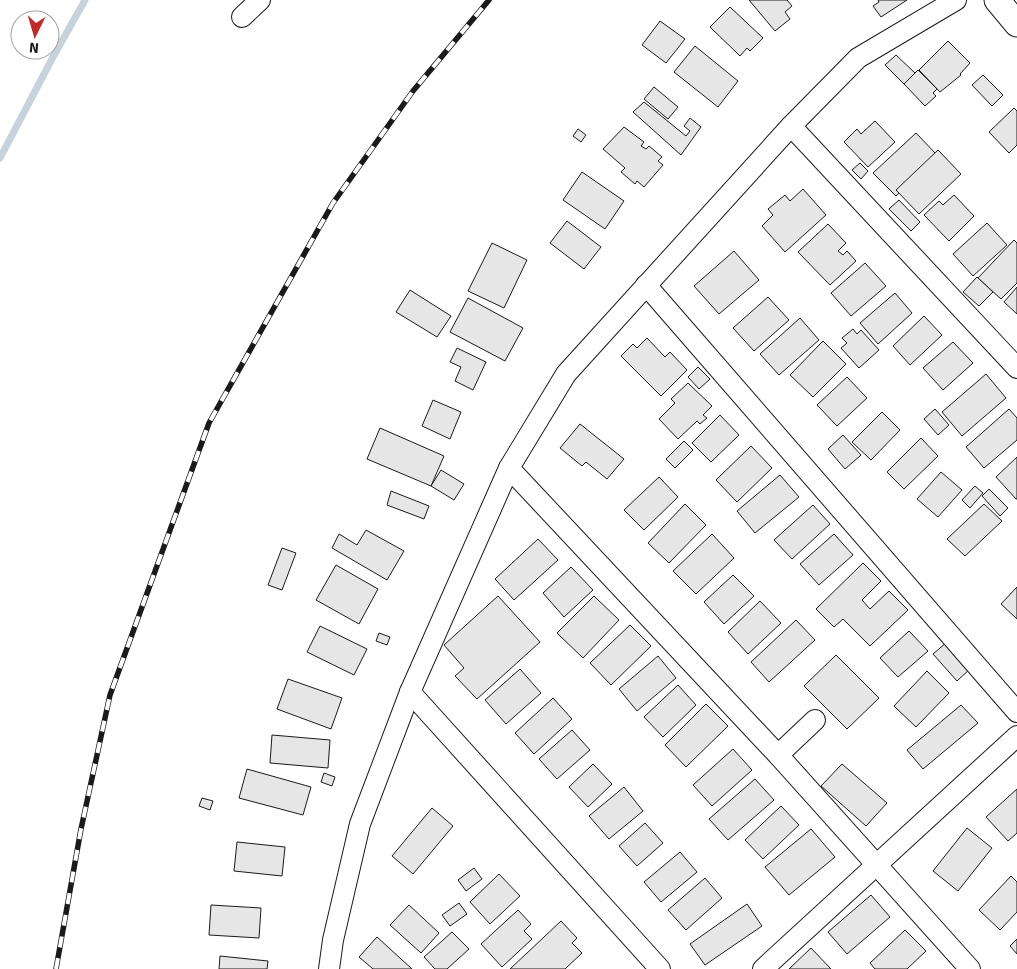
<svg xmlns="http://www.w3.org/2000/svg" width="1017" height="969" font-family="Signika,sans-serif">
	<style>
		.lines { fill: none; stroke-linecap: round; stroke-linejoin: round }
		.stream { stroke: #c6d2dc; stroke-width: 7 }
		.building { fill: #e6e6e6; stroke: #1a1a1a }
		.minor-casing { stroke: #1a1a1a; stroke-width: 22 }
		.tertiary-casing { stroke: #1a1a1a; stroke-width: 27 }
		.minor { stroke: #fff; stroke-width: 20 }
		.tertiary { stroke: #fff; stroke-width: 25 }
		.rail-casing { stroke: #1a1a1a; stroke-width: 5.5 }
		.rail { stroke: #fff; stroke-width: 4; stroke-dasharray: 11; stroke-linecap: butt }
	</style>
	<rect width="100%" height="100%" fill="#fff"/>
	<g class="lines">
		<!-- stream -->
		<path class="stream" d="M0,158L53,57L85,0"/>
	</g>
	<!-- building -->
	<g class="building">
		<path d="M749,0H787L792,6L785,12L790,19L775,31Z"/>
		<path d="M878,0H907L881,17L873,6L879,2Z"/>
		<path d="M730,7L763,38L750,51L747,48L740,56L710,27Z"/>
		<path d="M660,21L685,39L666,63L642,45Z"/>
		<path d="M948,41L970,63L960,74L961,75L940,92L919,70Z"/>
		<path d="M695,46L738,81L718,107L674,72Z"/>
		<path d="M896,55L915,73L904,84L885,65Z"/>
		<path d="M918,70L937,89L933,93L936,96L925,106L904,84Z"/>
		<path d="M983,75L1003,95L992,106L972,85Z"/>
		<path d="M654,87L678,107L668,119L644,99Z"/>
		<path d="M644,102L686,136L690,131L684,126L690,118L701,127L681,155L633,112Z"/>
		<path d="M1014,108L1017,111V145L1009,153L989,132Z"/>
		<path d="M875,121L895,142L868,167L844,142L857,129L861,134Z"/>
		<path d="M624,127L644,142L641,146L646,149L649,146L662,157L658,161L663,165L644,187L637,181L635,184L621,172L625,168L603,149Z"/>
		<path d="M578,129L586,135L581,142L573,136Z"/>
		<path d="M916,133L938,156L896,196L873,173Z"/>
		<path d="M938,150L961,174L919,214L896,190Z"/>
		<path d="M860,163L868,171L861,179L852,170Z"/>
		<path d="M582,172L624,201L605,229L563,200Z"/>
		<path d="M803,189L826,215L785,252L762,226L773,215L768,209L785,195L790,201Z"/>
		<path d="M954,195L974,216L949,241L924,215L939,201L943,205Z"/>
		<path d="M899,200L920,222L911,231L889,209Z"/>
		<path d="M567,221L601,247L584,269L550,243Z"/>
		<path d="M987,223L1007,245L973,276L953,254Z"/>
		<path d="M828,224L846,243L838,251L843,255L847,251L856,261L830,285L798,252Z"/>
		<path d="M1014,240L1017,243V283L1001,299L978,278Z"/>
		<path d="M492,243L527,260L504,308L468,291Z"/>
		<path d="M734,251L759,280L719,314L694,286Z"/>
		<path d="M865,263L886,286L851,316L831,293Z"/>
		<path d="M977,277L993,292L979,306L963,292Z"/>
		<path d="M1017,287V314L1004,302Z"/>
		<path d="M410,290L451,316L437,337L396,312Z"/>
		<path d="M895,293L912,313L878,344L860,323Z"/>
		<path d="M768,297L789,320L754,351L733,328Z"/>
		<path d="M468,298L523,328L505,361L450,332Z"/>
		<path d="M924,316L942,335L910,365L893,346Z"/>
		<path d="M800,318L819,340L779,375L760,354Z"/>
		<path d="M853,329L857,334L861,330L879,350L859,368L841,348L847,343L842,338Z"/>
		<path d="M647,338L665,357L670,352L687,370L661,396L621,356L633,344L637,348Z"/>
		<path d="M823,341L846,364L813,397L790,375Z"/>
		<path d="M953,342L973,363L943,390L923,368Z"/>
		<path d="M457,348L486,362L473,390L455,381L461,367L450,362Z"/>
		<path d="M698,367L710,379L699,389L688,377Z"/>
		<path d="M986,374L1006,398L962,436L942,412Z"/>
		<path d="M847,377L867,398L837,426L817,405Z"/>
		<path d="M688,383L712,406L703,415L707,418L700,424L697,421L678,439L659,419L675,403L671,399Z"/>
		<path d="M433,400L461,412L450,439L422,426Z"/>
		<path d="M935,409L949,425L938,435L924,419Z"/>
		<path d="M1009,409L1017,418V440L984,468L966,447Z"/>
		<path d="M882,412L900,430L871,460L852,442Z"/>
		<path d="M720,415L739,435L711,462L692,443Z"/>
		<path d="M580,424L624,459L607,479L586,462L582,466L560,448Z"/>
		<path d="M380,428L444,456L431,486L367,459Z"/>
		<path d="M843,435L861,455L845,469L828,449Z"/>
		<path d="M921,438L938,456L904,489L887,472Z"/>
		<path d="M684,441L693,450L675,468L666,459Z"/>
		<path d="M751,446L772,468L737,502L716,480Z"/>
		<path d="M1017,457V499H1016L996,477Z"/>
		<path d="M441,470L464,484L454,500L431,486Z"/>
		<path d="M941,472L962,490L938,517L917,499Z"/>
		<path d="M780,475L799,497L755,533L737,511Z"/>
		<path d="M659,477L678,497L644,530L624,510Z"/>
		<path d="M975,486L983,493L970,508L962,500Z"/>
		<path d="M989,489L1008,508L1000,516L982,496Z"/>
		<path d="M391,491L429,506L424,519L387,505Z"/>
		<path d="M685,504L706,525L669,563L648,543Z"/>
		<path d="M984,504L1002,521L965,556L947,539Z"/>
		<path d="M813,505L830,524L792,559L774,540Z"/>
		<path d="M366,530L404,551L387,580L332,548L339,534L357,545Z"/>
		<path d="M712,534L734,558L696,594L673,571Z"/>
		<path d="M834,534L853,555L819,585L800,564Z"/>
		<path d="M538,539L558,560L514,600L495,579Z"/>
		<path d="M282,548L296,553L282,590L268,585Z"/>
		<path d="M863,563L881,581L862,600L870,609L889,591L908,610L870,646L843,619L834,627L816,609Z"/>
		<path d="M336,565L378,589L359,624L316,600Z"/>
		<path d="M571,567L593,590L564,617L543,593Z"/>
		<path d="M733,575L754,596L724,624L704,602Z"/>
		<path d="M1017,587V619L1001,604Z"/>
		<path d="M498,596L540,642L477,699L455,676L464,668L444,645Z"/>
		<path d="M594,596L619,620L583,658L557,633Z"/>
		<path d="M760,601L781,623L748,654L728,632Z"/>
		<path d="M796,620L815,640L769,682L751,662Z"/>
		<path d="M630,625L651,646L611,685L590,663Z"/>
		<path d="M320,626L367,649L354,675L307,652Z"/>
		<path d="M909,631L928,651L898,677L880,658Z"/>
		<path d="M379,633L390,637L387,645L376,641Z"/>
		<path d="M947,642L971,668L957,681L933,654Z"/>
		<path d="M836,655L879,698L847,729L804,686Z"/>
		<path d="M658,656L676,678L637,711L619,689Z"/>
		<path d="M520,669L541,693L506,724L485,700Z"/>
		<path d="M927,671L949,693L916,727L894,706Z"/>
		<path d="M288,679L342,698L331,729L277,709Z"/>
		<path d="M678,685L696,705L663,737L644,717Z"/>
		<path d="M553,698L572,719L534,754L515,733Z"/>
		<path d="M706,704L728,726L686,767L665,745Z"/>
		<path d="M961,705L978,723L923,769L907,750Z"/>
		<path d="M572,730L590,750L557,779L539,759Z"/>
		<path d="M272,735L330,740L328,768L270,763Z"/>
		<path d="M733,749L752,770L712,806L693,785Z"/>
		<path d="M593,764L612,784L588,807L569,787Z"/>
		<path d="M842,764L887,803L866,826L821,786Z"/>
		<path d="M247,769L311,787L303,815L239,798Z"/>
		<path d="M324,773L335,777L332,786L321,782Z"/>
		<path d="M755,779L774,800L728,840L709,819Z"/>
		<path d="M624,787L643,811L609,839L589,816Z"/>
		<path d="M1017,789V833L1008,841L986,817Z"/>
		<path d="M202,798L213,801L210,810L199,806Z"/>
		<path d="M781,806L799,825L763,859L745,840Z"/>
		<path d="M432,808L453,826L413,874L392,856Z"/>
		<path d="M645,823L663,843L637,866L619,846Z"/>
		<path d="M967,828L992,848L958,891L933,871Z"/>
		<path d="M811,829L835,857L789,895L765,867Z"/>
		<path d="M237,842L285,847L282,876L234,871Z"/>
		<path d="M680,852L697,872L661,902L644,882Z"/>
		<path d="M474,868L482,879L466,891L458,880Z"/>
		<path d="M499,874L520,896L490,924L470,902Z"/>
		<path d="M1011,876L1017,882V912L1000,930L979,910Z"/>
		<path d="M705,878L722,898L686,930L668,910Z"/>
		<path d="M871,895L890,917L847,954L828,932Z"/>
		<path d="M459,903L467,914L450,926L442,915Z"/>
		<path d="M747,904L762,926L705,965L690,944Z"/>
		<path d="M211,905L261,908L259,938L209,935Z"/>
		<path d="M409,905L439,933L421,953L390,925Z"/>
		<path d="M518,910L531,924L524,931L532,939L502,967L481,944Z"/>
		<path d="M561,921L577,938L572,943L582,953L565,969H510Z"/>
		<path d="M905,930L926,951L907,969H875L870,963Z"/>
		<path d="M452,932L469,949L447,969H435L424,957Z"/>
		<path d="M377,937L412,969H373L359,957Z"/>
		<path d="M1017,939V954L1010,946Z"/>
		<path d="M811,948L831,969H789Z"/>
		<path d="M220,956L268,961L267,969H219Z"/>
	</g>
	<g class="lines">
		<!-- minor casing -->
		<g class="minor-casing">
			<g id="minor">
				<path d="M242,17L260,0"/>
				<path d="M791,126L1017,368"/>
				<path d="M646,285L1017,712"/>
				<path d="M509,468L778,755L815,720"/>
				<path d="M410,692L660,969"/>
				<path d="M778,755L970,969"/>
				<path d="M329,969L333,940L360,824L410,692L509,468L566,374L791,126L858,58L956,0"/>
				<path d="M763,969L1017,736"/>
			</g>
		</g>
		<!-- tertiary casing -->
		<g class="tertiary-casing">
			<path id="tertiary" d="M997,0L1017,24"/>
		</g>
		<!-- minor -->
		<use href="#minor" class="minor"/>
		<!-- tertiary -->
		<use href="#tertiary" class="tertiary"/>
		<!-- rail casing -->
		<g class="rail-casing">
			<path id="rail" d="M56,969L81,829L110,695L209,423L333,203L413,91L489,0"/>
		</g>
		<!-- rail -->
		<use href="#rail" class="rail"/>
	</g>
	<!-- north arrow -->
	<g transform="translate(35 35) rotate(185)"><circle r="24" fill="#ffffff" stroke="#a3a3a3"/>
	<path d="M0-4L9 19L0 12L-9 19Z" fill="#c62828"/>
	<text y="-8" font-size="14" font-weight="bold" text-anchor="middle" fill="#1a1a1a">N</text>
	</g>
</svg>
